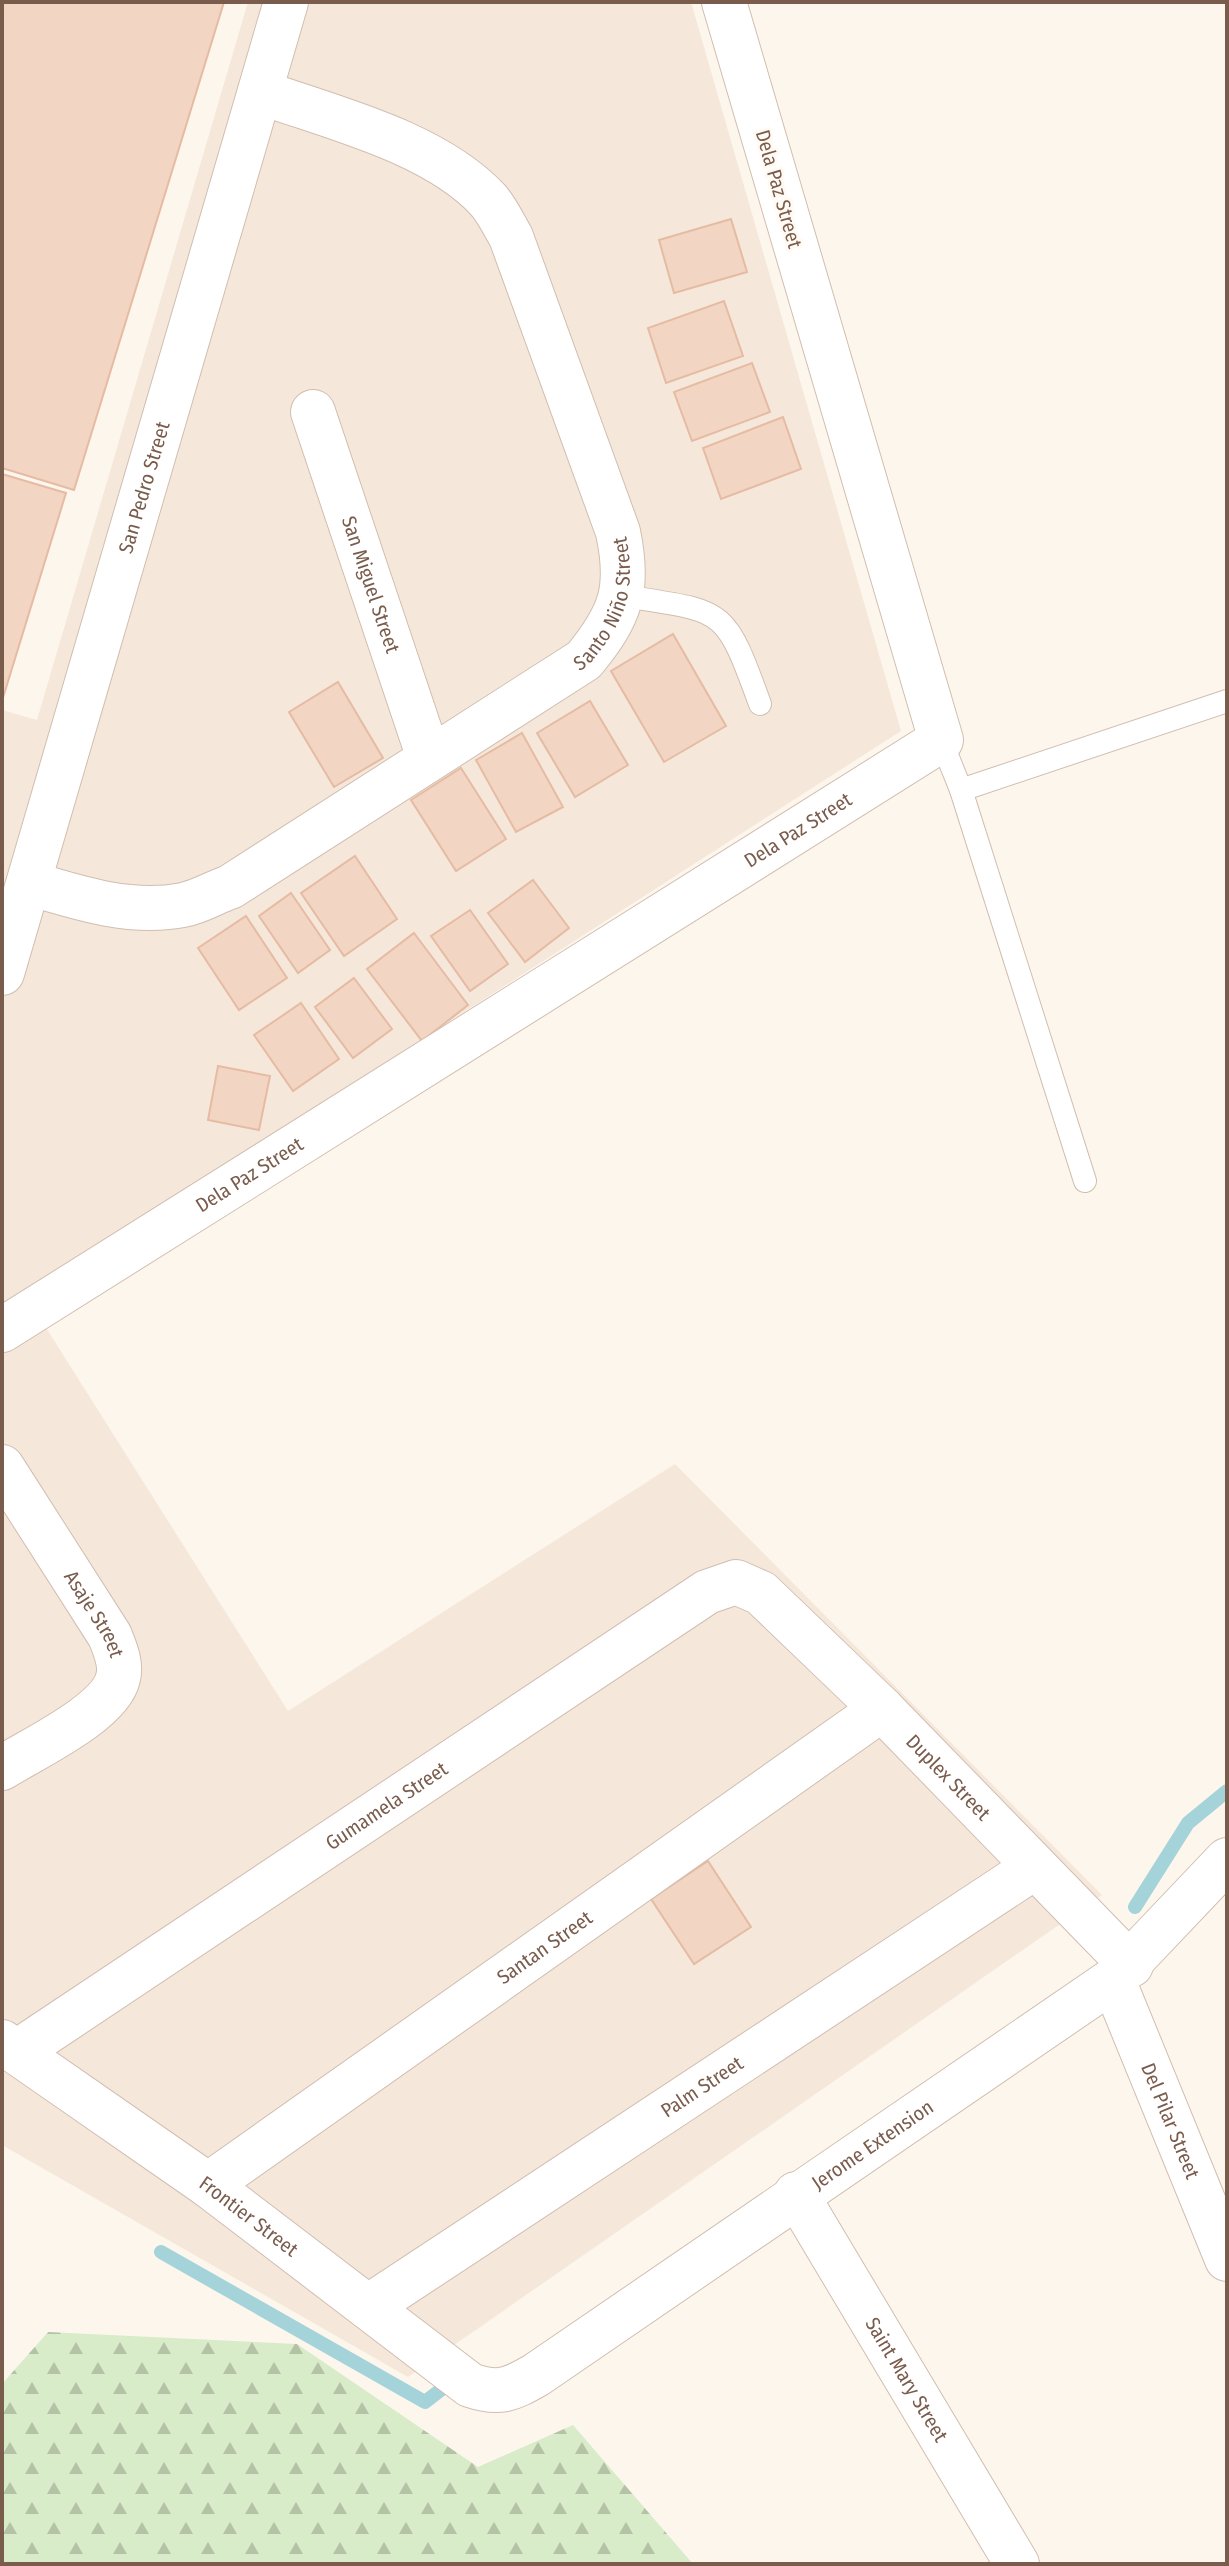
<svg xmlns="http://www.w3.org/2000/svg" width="1229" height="2566" font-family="'Fira Sans Condensed',sans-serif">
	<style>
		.residential { fill: #f5e8da }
		.forest { fill: url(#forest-firs) }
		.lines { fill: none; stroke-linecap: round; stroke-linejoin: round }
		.stream { stroke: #a5d3da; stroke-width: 14 }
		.building { fill: #f3d5c3; stroke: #e6bba3; stroke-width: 2 }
		.service-casing { stroke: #d1beb0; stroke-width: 24 }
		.minor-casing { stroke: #d1beb0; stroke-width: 46 }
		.service { stroke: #fff; stroke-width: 22 }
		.minor { stroke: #fff; stroke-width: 44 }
		.labels { text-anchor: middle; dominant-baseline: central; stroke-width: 6; stroke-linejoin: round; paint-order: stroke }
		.street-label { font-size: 20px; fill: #7a5c4d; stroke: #fffaf3 }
	</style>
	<defs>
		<pattern id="forest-firs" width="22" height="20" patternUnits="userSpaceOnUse" patternTransform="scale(2)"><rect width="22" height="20" fill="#d8ecc9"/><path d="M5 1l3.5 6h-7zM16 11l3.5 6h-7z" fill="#b4c2a5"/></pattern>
	</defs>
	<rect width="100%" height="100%" fill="#fdf6ec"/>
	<!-- residential -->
	<g class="residential">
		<path d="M248,2H691L901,731L2,1309V710L37,720Z"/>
		<path d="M43,1323L288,1711L675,1464L1102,1895L408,2377L2,2145V1349Z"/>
	</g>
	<!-- forest -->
	<path class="forest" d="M48,2332L297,2344L478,2467L573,2425L693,2564H2V2384Z"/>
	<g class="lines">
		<!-- stream -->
		<g class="stream">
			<path d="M1135,1907L1188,1823L1227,1791"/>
			<path d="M161,2252L425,2402L447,2385"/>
		</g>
	</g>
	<!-- building -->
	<g class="building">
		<path d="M2,2H224L74,490L2,468Z"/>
		<path d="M731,219L747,272L674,293L659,240Z"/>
		<path d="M724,301L743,356L666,383L648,328Z"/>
		<path d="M752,363L770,412L692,441L674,392Z"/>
		<path d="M783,417L801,469L721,499L703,448Z"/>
		<path d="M2,474L66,493L2,701Z"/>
		<path d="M673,634L726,726L664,762L611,671Z"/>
		<path d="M338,682L383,758L334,787L289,712Z"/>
		<path d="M590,701L628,765L575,797L537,733Z"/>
		<path d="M522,733L563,807L516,832L476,760Z"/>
		<path d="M461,768L506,839L456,871L411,800Z"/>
		<path d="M355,856L397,919L344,956L301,893Z"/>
		<path d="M533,880L569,928L525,962L488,913Z"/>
		<path d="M291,893L330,950L298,973L259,916Z"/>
		<path d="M470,910L508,964L470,991L431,936Z"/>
		<path d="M246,916L287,978L239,1010L198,948Z"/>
		<path d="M414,933L468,1005L422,1041L367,969Z"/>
		<path d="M354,978L392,1029L353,1058L315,1007Z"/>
		<path d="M301,1003L339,1059L293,1091L254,1035Z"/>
		<path d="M218,1066L270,1076L259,1130L208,1120Z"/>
		<path d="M708,1861L751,1927L694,1964L651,1899Z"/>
	</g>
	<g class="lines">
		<!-- service casing -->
		<g class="service-casing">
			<g id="service">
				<path d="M623,596C725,612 724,605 760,704"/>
				<path d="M941,740L961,790L1085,1181"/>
				<path d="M961,790L1227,701"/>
			</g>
		</g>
		<!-- minor casing -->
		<g class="minor-casing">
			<g id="minor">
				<path id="s1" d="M313,412L429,758"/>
				<path id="s2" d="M29,883C78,898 131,915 183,905C199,902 215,892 230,887L584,660C621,615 630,589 618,532L511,237C504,225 497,210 488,200C434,142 333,118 260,92"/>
				<path id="s3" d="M2,973L286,2"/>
				<path id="s4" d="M2,1330L941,740L724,2"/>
				<path id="s5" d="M2,1467L110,1636C115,1649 122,1664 118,1678C110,1713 32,1749 2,1768"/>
				<path id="s6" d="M1113,1980L1227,2259"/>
				<path id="s7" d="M2,2042L208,2185L470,2385C499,2395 510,2390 536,2375L1113,1980L1227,1860"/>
				<path id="s8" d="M17,2052L707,1592L736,1582L761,1593L882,1709L1131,1965"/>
				<path id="s9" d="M208,2185L882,1709"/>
				<path id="s10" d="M796,2194L1017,2564"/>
				<path id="s11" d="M368,2307L1035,1867"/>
			</g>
		</g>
		<!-- service -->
		<use href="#service" class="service"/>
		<!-- minor -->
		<use href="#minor" class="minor"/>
	</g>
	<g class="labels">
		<!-- street labels -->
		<g class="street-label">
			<text transform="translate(779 189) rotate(74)">Dela Paz Street</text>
			<text stroke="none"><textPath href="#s3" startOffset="506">San Pedro Street</textPath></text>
			<text stroke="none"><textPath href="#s1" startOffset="182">San Miguel Street</textPath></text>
			<text stroke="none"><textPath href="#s2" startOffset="690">Santo Niño Street</textPath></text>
			<text stroke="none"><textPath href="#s4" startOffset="940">Dela Paz Street</textPath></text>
			<text stroke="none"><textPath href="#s4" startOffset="292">Dela Paz Street</textPath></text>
			<text stroke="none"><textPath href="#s5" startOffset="174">Asaje Street</textPath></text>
			<text stroke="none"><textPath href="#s8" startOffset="1150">Duplex Street</textPath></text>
			<text stroke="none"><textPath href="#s8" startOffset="444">Gumamela Street</textPath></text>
			<text stroke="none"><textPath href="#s9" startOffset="412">Santan Street</textPath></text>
			<text stroke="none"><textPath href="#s11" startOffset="400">Palm Street</textPath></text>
			<text stroke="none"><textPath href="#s6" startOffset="152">Del Pilar Street</textPath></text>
			<text stroke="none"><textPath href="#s7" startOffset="1058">Jerome Extension</textPath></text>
			<text stroke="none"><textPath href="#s7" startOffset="302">Frontier Street</textPath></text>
			<text stroke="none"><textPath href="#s10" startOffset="216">Saint Mary Street</textPath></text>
		</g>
	</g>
	<!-- border -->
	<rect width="1229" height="2566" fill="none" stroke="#7a5c4d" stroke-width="8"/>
</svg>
